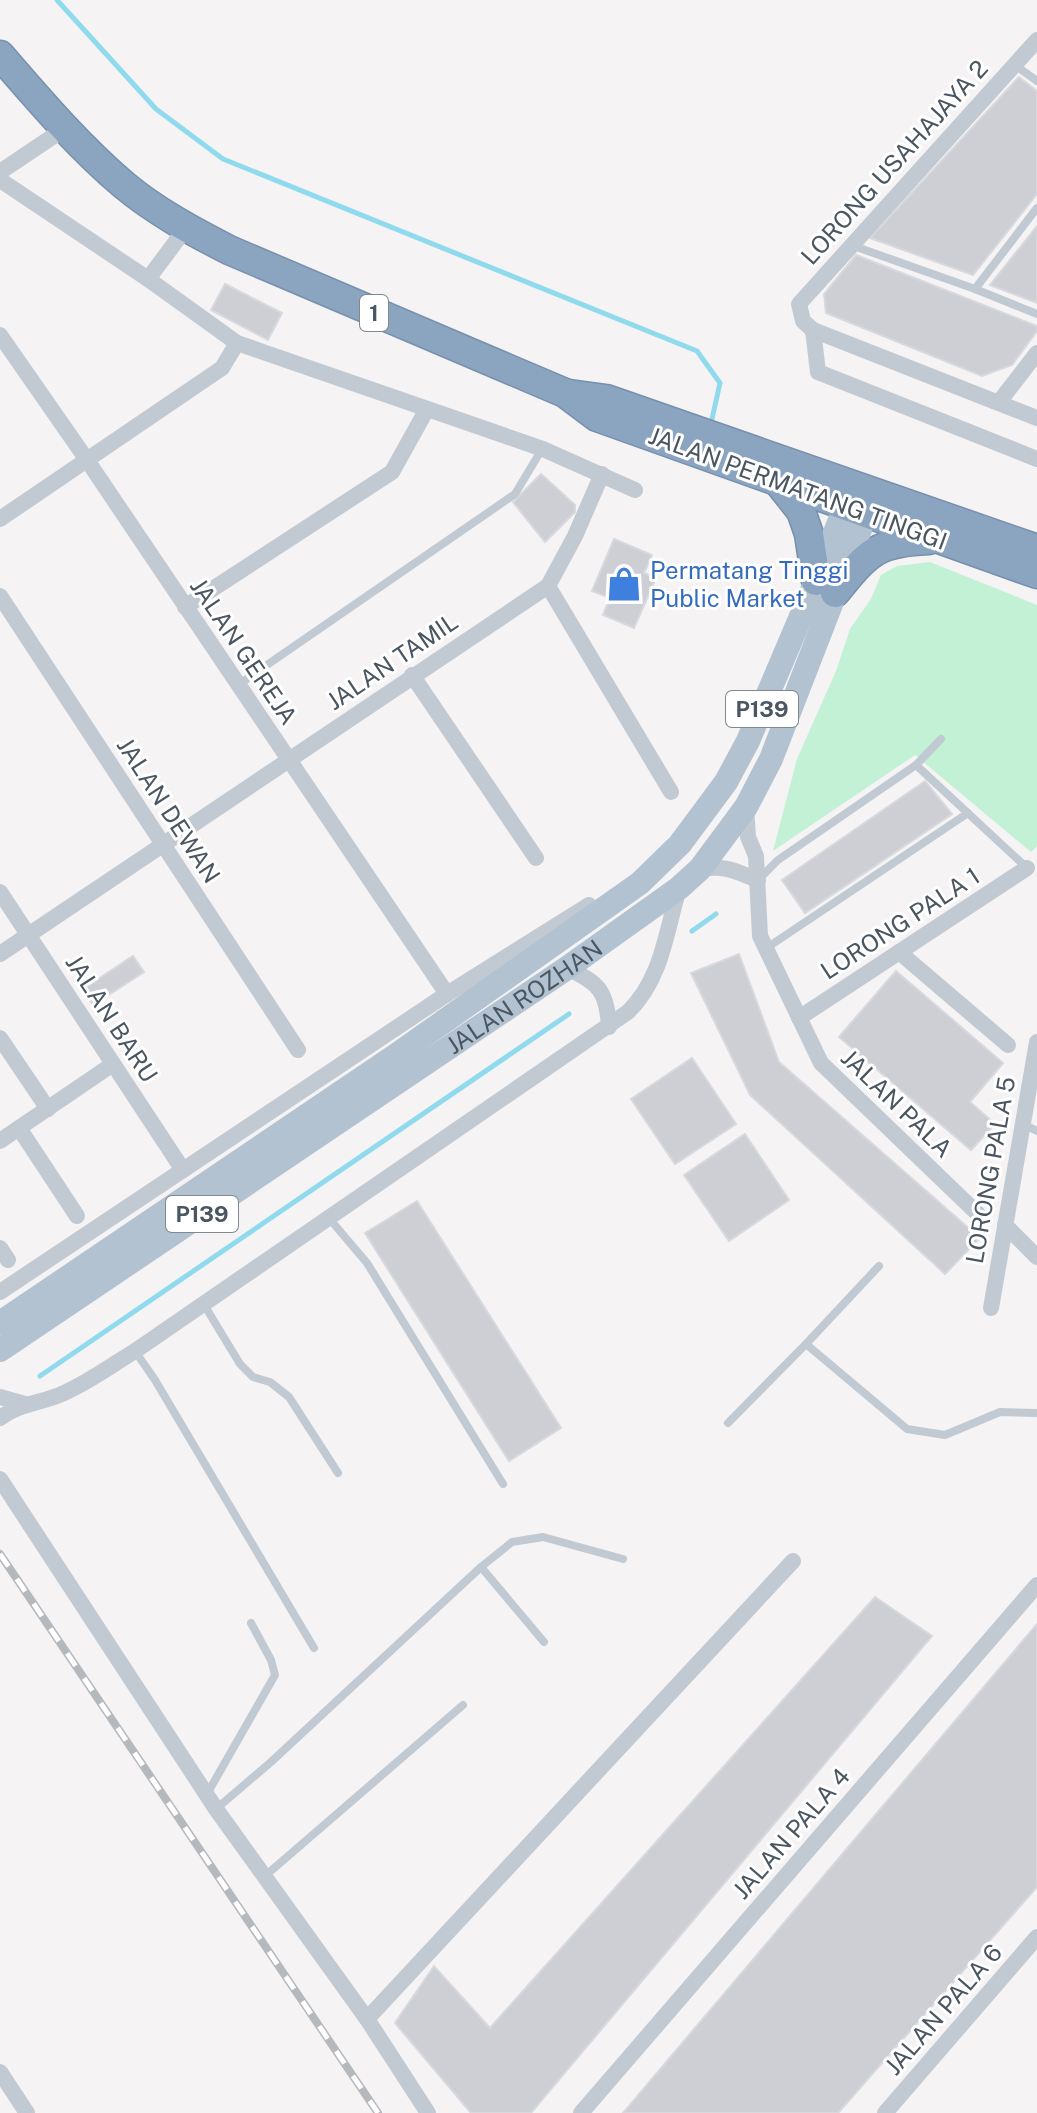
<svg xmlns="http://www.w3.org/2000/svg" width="1037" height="2113" font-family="'Public Sans',sans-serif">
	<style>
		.green { fill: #c3f1d5 }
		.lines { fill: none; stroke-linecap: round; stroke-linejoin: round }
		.stream { stroke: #90daee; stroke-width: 5 }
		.building { fill: #cdcfd5; stroke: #d7d9de; stroke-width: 2 }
		.highway-casing { stroke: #7690ad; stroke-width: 31 }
		.lane { stroke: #c1cad2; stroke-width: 8 }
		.street { stroke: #c1cad2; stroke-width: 16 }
		.primary { stroke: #b3c2d1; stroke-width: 24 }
		.highway { stroke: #8ba5c1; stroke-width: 28 }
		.rail-casing { stroke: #b5b8bd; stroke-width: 8 }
		.rail { stroke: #fff; stroke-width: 5; stroke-dasharray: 15; stroke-linecap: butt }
		.labels { text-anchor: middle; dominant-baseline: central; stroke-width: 6; stroke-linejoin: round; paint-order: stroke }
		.shield { fill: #fff; stroke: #808990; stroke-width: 2 }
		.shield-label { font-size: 22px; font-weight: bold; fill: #4a5661 }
		.street-label { font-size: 24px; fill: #4a5661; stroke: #fff }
		.shop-label { font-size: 24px; fill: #366cbe; stroke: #fff; text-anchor: start }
	</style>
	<rect width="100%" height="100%" fill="#f5f3f3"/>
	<!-- green -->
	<path class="green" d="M930,562L1037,605V846L1031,852L915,755L773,851L797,759L836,671L850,629L871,599L881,575L897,566Z"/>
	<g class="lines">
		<!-- stream -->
		<g class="stream">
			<path d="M57,0L156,109L223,159L697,351L720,383L712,419"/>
			<path d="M692,931L716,914"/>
			<path d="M40,1376L569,1014"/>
		</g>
	</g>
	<!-- building -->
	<g class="building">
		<path d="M1019,77L1037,91V194L973,275L870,238Z"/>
		<path d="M1037,226V303L990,285Z"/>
		<path d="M856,255L1037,326V331L1012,365L982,376L826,313L824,294Z"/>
		<path d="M225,284L282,313L268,340L211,310Z"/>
		<path d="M541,474L575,505V512L545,542L513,502Z"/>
		<path d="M614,539L652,555L644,573L656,578L634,628L603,615L610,598L592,591Z"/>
		<path d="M925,781L952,814L805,913L782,880Z"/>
		<path d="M739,954L779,1062L980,1238L945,1274L750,1095L691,973Z"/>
		<path d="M133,956L144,972L93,1005L83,989Z"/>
		<path d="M896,971L1003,1063L970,1102L995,1124L971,1150L839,1037Z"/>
		<path d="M692,1058L736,1124L675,1164L631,1099Z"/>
		<path d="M745,1134L789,1200L729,1241L684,1175Z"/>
		<path d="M417,1201L561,1428L509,1461L365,1233Z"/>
		<path d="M875,1597L932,1636L531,2113H471L395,2023L434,1966L490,2028Z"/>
		<path d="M1037,1624V1887L838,2113H623Z"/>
	</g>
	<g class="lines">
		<!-- highway casing -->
		<g class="highway-casing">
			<g id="highway">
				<path d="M0,55C39,100 78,146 124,185C155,211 192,231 229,250L565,393L597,417L1037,574"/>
				<path d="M569,394L606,399L1037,549"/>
				<path d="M778,482L801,511L809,534L816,581"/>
				<path d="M835,593C868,553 875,542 929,540"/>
			</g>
		</g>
		<!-- lane -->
		<g class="lane">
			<path d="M1015,65L1037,81"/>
			<path d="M851,245L975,289L1037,314"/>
			<path d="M975,289L1037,208"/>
			<path d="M238,685L515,494L542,449"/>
			<path d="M916,765L1027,868"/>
			<path d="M759,879L778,860L916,765L941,739"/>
			<path d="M765,949L968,813"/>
			<path d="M1023,1124L1037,1131"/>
			<path d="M328,1217L367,1263L503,1484"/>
			<path d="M203,1303L240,1364L253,1377L270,1382L289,1397L338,1473"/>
			<path d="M806,1344L879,1266"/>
			<path d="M135,1351L155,1380L314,1648"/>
			<path d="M728,1423L806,1344L907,1429L945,1435L1000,1412L1037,1413"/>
			<path d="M481,1567L544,1642"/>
			<path d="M207,1794L275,1675L271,1660L251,1623"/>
			<path d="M216,1809L271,1762L481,1567L512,1542L543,1537L623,1559"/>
			<path d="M265,1876L463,1705"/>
		</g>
		<!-- street -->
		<g class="street">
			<path d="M1037,40L799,304L803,321L813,330L1037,418"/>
			<path d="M0,172L64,129"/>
			<path d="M0,180L148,279L237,343L543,449L635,490"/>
			<path d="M148,279L186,228"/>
			<path d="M813,330L818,372L1037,459"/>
			<path d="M0,335L87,460L447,994"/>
			<path d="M999,402L1037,353"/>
			<path d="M0,519L222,368L237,343"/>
			<path d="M548,586L671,792"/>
			<path d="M0,596L298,1050"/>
			<path d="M185,607L392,472L427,409"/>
			<path d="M412,675L536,858"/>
			<path d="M746,807L748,837L756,856L760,936L821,1063L978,1214"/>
			<path d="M700,869C726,865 735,871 758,880"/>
			<path d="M0,892L183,1170"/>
			<path d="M899,952L1008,1045"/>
			<path d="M0,954L548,586L575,536L602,474"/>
			<path d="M567,968C599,983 607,991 609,1027"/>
			<path d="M799,1018L1027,868"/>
			<path d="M0,1038L48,1109"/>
			<path d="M19,1128L77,1216"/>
			<path d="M0,1141L113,1064"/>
			<path d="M1005,1225L1037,1257"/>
			<path d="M0,1248L8,1260"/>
			<path d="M0,1292L447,994L589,905"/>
			<path d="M991,1308L1037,1042"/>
			<path d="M0,1397L25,1404"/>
			<path d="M0,1418C20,1403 43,1403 64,1393C89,1382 112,1365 135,1351L628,1012C662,979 666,932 679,888"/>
			<path d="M0,1479L216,1809L367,2019L428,2113"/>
			<path d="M367,2019L793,1561"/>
			<path d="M0,2072L27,2113"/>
			<path d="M581,2113L1037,1585"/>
			<path d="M885,2113L1037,1937"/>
		</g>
		<!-- primary -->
		<g class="primary">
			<path d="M0,1323L395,1056L640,883L680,844L726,782L748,741L816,581L852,489"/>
			<path id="s1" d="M0,1350L567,968L679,888L700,869L746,807L771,759L873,496"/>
		</g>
		<!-- highway -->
		<use href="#highway" class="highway"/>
		<!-- rail casing -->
		<g class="rail-casing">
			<path id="rail" d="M0,1554L378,2113"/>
		</g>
		<!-- rail -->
		<use href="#rail" class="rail"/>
	</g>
	<!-- icons -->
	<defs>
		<g id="shop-bare" transform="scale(2.76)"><path d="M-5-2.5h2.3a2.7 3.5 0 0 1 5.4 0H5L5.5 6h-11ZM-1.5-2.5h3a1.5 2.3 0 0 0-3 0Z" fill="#3f7fe0" stroke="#fff" stroke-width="2.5" paint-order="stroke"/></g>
	</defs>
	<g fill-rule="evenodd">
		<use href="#shop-bare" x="624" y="584"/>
	</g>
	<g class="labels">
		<!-- shield labels -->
		<g class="shield">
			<rect x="360" y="295" width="28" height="36" rx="6"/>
			<rect x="726" y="691" width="72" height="36" rx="6"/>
			<rect x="166" y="1196" width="72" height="36" rx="6"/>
		</g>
		<g class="shield-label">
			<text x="374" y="313">1</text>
			<text x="762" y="709">P139</text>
			<text x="202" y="1214">P139</text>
		</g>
		<!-- street labels -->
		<g class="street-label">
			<text transform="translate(894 162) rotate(-48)">LORONG USAHAJAYA 2</text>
			<text transform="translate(798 488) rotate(20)">JALAN PERMATANG TINGGI</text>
			<text transform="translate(244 651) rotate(56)">JALAN GEREJA</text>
			<text transform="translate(392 661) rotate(-34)">JALAN TAMIL</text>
			<text transform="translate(169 810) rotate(57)">JALAN DEWAN</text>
			<text transform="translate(900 923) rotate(-33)">LORONG PALA 1</text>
			<text stroke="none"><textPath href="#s1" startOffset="632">JALAN ROZHAN</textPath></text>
			<text transform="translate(112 1018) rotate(57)">JALAN BARU</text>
			<text transform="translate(897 1103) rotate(44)">JALAN PALA</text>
			<text transform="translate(990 1170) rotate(-80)">LORONG PALA 5</text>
			<text transform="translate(791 1833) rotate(-49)">JALAN PALA 4</text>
			<text transform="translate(943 2009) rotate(-49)">JALAN PALA 6</text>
		</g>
		<!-- shop labels -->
		<g class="shop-label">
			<text x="650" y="570">Permatang Tinggi<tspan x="650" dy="28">Public Market</tspan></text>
		</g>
	</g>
</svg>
